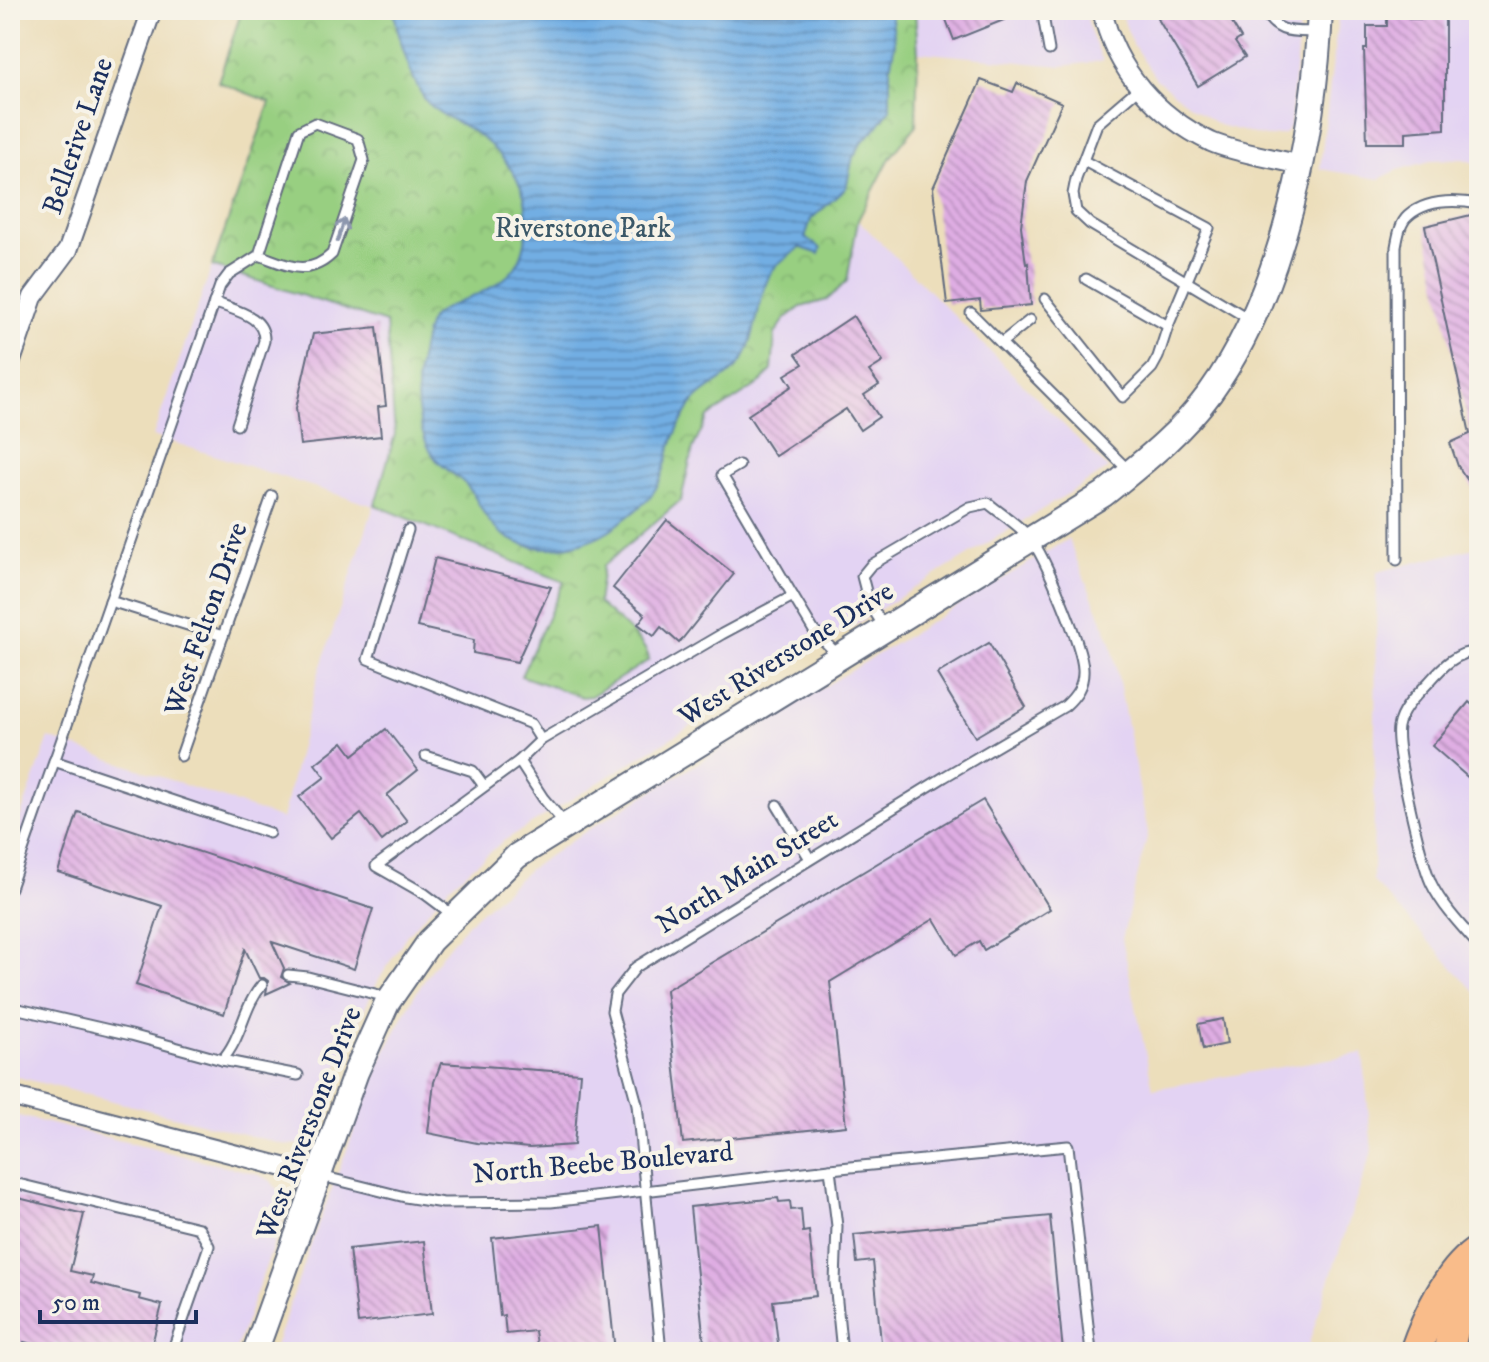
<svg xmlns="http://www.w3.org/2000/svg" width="1489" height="1362" font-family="'IM FELL DW Pica',serif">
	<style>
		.built { fill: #e3d3f3 }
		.park { fill: url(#park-crowns); stroke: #5a7f70; stroke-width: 2 }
		.water { fill: url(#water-rules); stroke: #466ea0; stroke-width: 2 }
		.building { fill: url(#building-back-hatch) }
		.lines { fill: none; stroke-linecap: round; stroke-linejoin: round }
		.service-casing { stroke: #646c7f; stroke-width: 13 }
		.minor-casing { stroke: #646c7f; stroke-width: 22 }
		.tertiary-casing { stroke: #646c7f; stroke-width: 28 }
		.primary-casing { stroke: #646c7f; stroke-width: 34 }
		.service { stroke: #fff; stroke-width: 9 }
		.minor { stroke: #fff; stroke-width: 18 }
		.tertiary { stroke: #fff; stroke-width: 24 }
		.primary { stroke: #f9bc8a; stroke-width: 30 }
		.oneway { stroke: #8d97ae }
		.labels { text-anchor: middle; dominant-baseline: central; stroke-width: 8; stroke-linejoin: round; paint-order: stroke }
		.street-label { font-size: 28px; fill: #1b2f5e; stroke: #f7f3e8 }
		.park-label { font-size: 28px; fill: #3a5767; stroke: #f7f3e8 }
	</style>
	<defs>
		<pattern id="park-crowns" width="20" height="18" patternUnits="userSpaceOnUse" patternTransform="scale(2)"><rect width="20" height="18" fill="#98cf81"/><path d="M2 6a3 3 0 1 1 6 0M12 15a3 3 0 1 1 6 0" fill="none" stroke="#82b272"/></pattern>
		<pattern id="water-rules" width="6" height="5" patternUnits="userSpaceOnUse" patternTransform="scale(2)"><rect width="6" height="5" fill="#72aee3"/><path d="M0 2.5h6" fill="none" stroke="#5d8ebb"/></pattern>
		<pattern id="building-back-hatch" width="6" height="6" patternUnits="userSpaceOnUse" patternTransform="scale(2)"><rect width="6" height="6" fill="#dfade3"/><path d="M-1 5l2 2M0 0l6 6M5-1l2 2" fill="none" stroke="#b48dbb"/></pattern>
	</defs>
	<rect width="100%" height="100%" fill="#f7f3e8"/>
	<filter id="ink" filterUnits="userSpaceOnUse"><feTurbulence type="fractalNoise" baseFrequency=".0125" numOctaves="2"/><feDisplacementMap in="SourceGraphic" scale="16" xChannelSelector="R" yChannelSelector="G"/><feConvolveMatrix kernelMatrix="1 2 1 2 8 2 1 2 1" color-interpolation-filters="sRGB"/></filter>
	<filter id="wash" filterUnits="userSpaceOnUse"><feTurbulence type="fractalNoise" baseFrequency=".006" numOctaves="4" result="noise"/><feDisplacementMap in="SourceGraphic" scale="32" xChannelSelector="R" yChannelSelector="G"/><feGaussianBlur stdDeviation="1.8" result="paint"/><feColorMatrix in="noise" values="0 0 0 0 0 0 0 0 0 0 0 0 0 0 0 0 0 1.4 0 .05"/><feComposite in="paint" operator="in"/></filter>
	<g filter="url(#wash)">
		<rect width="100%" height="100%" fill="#ecdebb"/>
		<!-- built -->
		<g class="built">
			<path d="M915,10H1085L1091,34L1103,61L1062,66L918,52Z"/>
			<path d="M1120,10H1301L1290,126L1284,134L1266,137L1219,125L1190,106L1156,79L1132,43Z"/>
			<path d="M1339,10H1479V164L1463,159L1434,160L1398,170L1379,179L1320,169Z"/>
			<path d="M858,220L1108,469L502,842L449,887L406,936L378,981L352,1035L325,1096L313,1136L306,1144L287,1145L10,1075V845L49,738L282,819L318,675L374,506L153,436L212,266L386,323L395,434L375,505L564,582L521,675L591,696L649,660V654L641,643L598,603L603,566L680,500L693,448L708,416L760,383L775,334L785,319L801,307L827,300L847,281Z"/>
			<path d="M1068,539L1111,642L1148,833L1122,939L1153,1089L1363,1053L1372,1151L1306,1352H273L319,1222L384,1053L414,996L440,957L468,923L531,868L586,831Z"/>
			<path d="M1479,547V996L1373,881L1377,572Z"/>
			<path d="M10,1114L254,1173L270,1180L284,1198L285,1213L235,1352H10Z"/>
		</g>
		<!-- park -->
		<path class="park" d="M242,10H915L918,52L916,126L890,158L858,220L847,281L827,300L801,307L785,319L775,334L772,370L760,383L708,417L693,448L681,500L603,566L598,603C611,615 648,642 649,660L591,696L582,697L521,676L564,582L375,505L395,434L386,323L212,266L270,102L218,82Z"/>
		<!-- water -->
		<path class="water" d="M394,10L891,12L895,43L890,68V109L877,127L863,141L853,157L846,188L811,219L805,238L821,248L819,254L799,247C792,256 782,259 776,266C757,287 759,336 741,362C727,382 699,388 688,410C682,420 676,432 672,443C665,462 663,482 649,498C640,508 627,517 617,525C583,551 526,559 494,527C483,516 478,499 468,487C459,476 445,470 436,459C415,433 414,384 421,354C423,344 426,327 431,319C438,310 452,305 462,301C514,280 530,264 526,207C524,179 495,145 471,130C458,122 441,116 430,105C413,89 397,33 394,10Z"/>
		<g id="blocks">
			<!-- building -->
			<g class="building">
				<path d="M948,10H1026V11L954,40L945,17L950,15Z"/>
				<path d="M1172,10H1224L1241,38L1235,42L1245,57L1198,86L1158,19Z"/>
				<path d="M1387,10H1409V19H1445V129L1406,132V143H1367L1364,49H1367V26H1387Z"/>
				<path d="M981,80L1013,92L1017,83L1062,103L1027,181L1021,226L1026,264L1028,263L1031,305L981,310L980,300L947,304L933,188Z"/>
				<path d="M1479,213V497L1458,466L1450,443L1470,434L1425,226Z"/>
				<path d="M853,316L883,362L869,371L879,385L864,395L879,417L860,430L846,409L775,456L748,415L792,386L785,375L803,364L796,354Z"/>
				<path d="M377,327L386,406L378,407L381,436L300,445L296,408L313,334Z"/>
				<path d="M667,520L734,574L679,643L661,627L654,636L638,624L645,615L613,588Z"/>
				<path d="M435,558L551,587L517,662L473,653L474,640L417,627Z"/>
				<path d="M989,643L1026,707L975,737L937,674Z"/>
				<path d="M1469,702L1479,711V787L1432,746Z"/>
				<path d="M386,729L418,770L387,795L407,821L382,841L361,814L331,838L299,797L325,777L315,764L343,742L353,755Z"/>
				<path d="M983,800L1050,909L984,950L979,941L956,955L934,919L830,982L846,1126L683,1143L666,990Z"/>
				<path d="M78,812L373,909L354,969L272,942L284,968L281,977L290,983L266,994L268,981L264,978H259L245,949L224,1014L136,985L162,906L58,872Z"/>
				<path d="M1223,1019L1227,1044L1203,1049L1198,1024Z"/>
				<path d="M441,1063L580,1073L574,1145L529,1148L477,1143L428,1133L434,1082Z"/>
				<path d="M10,1196L84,1214L70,1271L93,1276L91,1283L140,1295L139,1299L162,1305L150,1352H92L55,1343L54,1349L24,1342L22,1352H10Z"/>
				<path d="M778,1198L779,1202L790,1201L791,1210L801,1209L803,1232L809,1231L816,1296L773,1301L779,1352H705L690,1207Z"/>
				<path d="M1050,1216L1063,1352H882L873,1261L857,1263L854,1235Z"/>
				<path d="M602,1226L615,1352H538L535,1331L506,1334L504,1315L500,1316L492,1238Z"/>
				<path d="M424,1241L432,1314L358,1323L349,1249Z"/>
			</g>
		</g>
	</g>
	<g filter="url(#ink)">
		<use href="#blocks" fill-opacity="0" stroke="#646c7f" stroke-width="2"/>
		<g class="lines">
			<!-- service casing -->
			<g class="service-casing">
				<g id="service">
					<path d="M1042,10L1049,50"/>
					<path d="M1263,10C1278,35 1292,31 1318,32"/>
					<path d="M1140,87L1097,124L1076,179L1073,194L1076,211L1090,224L1249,319"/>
					<path d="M1086,279L1168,326"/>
					<path d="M1045,299L1123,397L1152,368L1158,357L1168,326L1209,228L1084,161"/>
					<path d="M214,302C235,311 265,315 264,341L237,425"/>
					<path d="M971,313L1128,470"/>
					<path d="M1001,343L1030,320"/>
					<path d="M739,465L722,475L793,596"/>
					<path d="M408,530L368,659L531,724L541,740"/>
					<path d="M1397,560L1396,247C1398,236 1400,223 1408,216C1427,199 1456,200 1479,204"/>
					<path d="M110,601L223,636"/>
					<path d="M1479,651C1456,652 1443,666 1429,682C1417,695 1401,709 1398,727C1394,748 1421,860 1431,883C1442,906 1462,927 1479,946"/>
					<path d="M181,756L272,496"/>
					<path d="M426,756L473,771L484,786"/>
					<path d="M54,761L269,833"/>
					<path d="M777,805L810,859"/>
					<path d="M566,825L543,798L519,761L541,740L722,634L793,596L814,631L839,656"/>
					<path d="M10,888L220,286L229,274L259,255L299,131L315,123L358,139L364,160L332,254C307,278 287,265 259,255"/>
					<path d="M453,915L425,894L376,866L519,761"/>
					<path d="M288,975L308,977L387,997"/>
					<path d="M10,1007L131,1035L222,1060C242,1038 243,1007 262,985"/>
					<path d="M222,1060L298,1075"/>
					<path d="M830,1169L837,1226L835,1282L842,1352"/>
					<path d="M321,1176L405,1197L443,1203L551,1202L830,1169L1068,1146L1091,1352"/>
					<path d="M10,1182L199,1228L209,1246L172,1352"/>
					<path d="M661,1352L637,1104L612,1011L615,994L636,967L944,777L1065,706C1076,696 1084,685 1083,669C1082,646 1045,556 1030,538C1019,525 1001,514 988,503L970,507L871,565L862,576L869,603L885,628"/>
				</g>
			</g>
			<!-- minor casing -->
			<g class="minor-casing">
				<g id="minor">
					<path d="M1102,10C1115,70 1157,116 1211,142C1236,153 1274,158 1301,165"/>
					<path d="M10,364L33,297L68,250L152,10"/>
					<path d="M10,1096L318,1176"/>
				</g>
			</g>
			<!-- tertiary casing -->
			<g class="tertiary-casing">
				<path id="tertiary" d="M255,1352L356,1072L387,1003L430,941L517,856L1104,494C1142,463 1181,433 1210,393C1283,292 1315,133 1320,10"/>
			</g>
			<!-- primary casing -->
			<g class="primary-casing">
				<g id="primary">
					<path d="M1415,1352C1426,1320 1449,1269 1479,1251"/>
					<path d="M1449,1352C1452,1324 1463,1300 1479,1278"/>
				</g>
			</g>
			<!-- service -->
			<use href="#service" class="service"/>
			<!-- minor -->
			<use href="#minor" class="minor"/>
			<!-- tertiary -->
			<use href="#tertiary" class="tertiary"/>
			<!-- primary -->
			<use href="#primary" class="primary"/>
		</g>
		<!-- one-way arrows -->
		<defs><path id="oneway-shaft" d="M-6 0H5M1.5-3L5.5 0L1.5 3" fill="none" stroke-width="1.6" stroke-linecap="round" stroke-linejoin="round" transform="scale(2)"/></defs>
		<use class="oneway" href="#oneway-shaft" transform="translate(341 230) rotate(-72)"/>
	</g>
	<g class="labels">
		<!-- street labels -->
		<g class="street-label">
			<text transform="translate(78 136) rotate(-71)">Bellerive Lane</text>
			<text transform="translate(206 619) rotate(-71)">West Felton Drive</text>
			<text transform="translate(786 654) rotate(-32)">West Riverstone Drive</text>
			<text transform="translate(747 872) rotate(-32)">North Main Street</text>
			<text transform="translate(309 1123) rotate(-69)">West Riverstone Drive</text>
			<text transform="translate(603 1163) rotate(-5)">North Beebe Boulevard</text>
		</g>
		<!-- park labels -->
		<g class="park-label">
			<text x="583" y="228">Riverstone Park</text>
		</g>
	</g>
	<!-- margin -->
	<rect width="1489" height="1362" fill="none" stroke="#f7f3e8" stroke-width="40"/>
	<!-- scale -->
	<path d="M40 1310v12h156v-12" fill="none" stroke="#1b2f5e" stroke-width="4"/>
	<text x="52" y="1310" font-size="24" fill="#1b2f5e" stroke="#f7f3e8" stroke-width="6" paint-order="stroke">50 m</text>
</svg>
